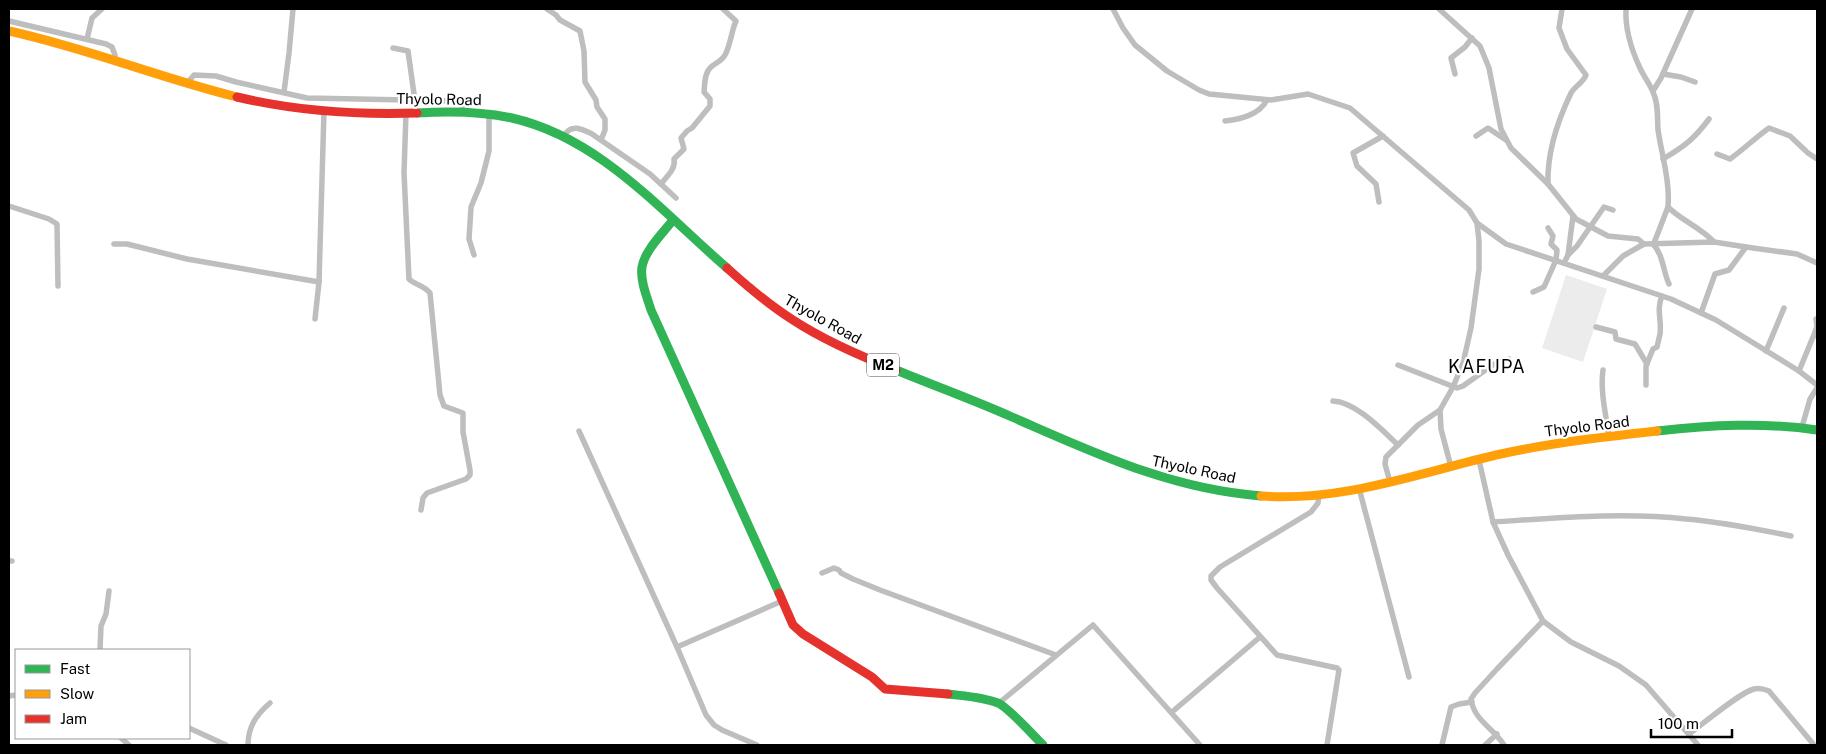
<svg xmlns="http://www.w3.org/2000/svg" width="1826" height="754" font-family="'Public Sans',sans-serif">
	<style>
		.green { fill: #ececec }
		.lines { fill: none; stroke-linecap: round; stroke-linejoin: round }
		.street { stroke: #bebebe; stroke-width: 5.5 }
		.fast { stroke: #30b455; stroke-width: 9 }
		.slow { stroke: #ff9f0a; stroke-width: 9 }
		.jam { stroke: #e5322d; stroke-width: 9 }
		.labels { text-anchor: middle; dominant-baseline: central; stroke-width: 4.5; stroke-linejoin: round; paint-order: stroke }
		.shield { fill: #fff; stroke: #4c4c4c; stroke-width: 1 }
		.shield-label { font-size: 14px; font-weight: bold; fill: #000 }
		.street-label { font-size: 15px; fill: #000; stroke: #fff }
		.quarter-label { font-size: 18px; letter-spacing: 1px; fill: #000; stroke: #fff }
	</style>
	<rect width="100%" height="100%" fill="#fff"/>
	<!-- green -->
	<path class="green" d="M1566,275L1607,289L1583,362L1542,348Z"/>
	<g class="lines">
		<!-- street -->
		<g class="street">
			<path d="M547,9L556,15L560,20L580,31L584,51L585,82L596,100L597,107L605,119V130L601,140"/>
			<path d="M1113,9L1123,28L1135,45L1167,71L1199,90L1209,94L1271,100L1308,94L1350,108L1469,210L1477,223L1479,241V269L1471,328L1463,363L1453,387L1440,410L1441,429L1451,467"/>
			<path d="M1439,9L1480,46L1489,68L1501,129L1511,148L1548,184L1576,219L1608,236L1638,239L1644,244"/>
			<path d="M1626,9C1625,28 1632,51 1640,68C1644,77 1650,84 1653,92C1659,105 1657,117 1658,130C1662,156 1670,181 1668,207C1682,221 1700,227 1714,242"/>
			<path d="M9,21L106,44L112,47L115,55L114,59"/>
			<path d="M87,39L92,18L102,9"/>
			<path d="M393,48L408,51L415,101"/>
			<path d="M1455,74L1451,58L1465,47L1472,38"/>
			<path d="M1663,74L1681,77L1695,82"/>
			<path d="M188,82L194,75L216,76L236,82L307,98L458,101L462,107V111"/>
			<path d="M1653,91L1661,78L1692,9"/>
			<path d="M284,92L289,53L293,9"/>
			<path d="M406,113L404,173L409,279C415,285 424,285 430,293L440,395L444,406L463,413V432L470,470V475L466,479L427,493L423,498L421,510"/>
			<path d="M1225,121C1241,119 1259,115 1267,100"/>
			<path d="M564,136C571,123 582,129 592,134L650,174L676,198"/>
			<path d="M1476,136L1488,128L1506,140"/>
			<path d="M1717,154L1730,159C1744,149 1755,138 1769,128L1790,136L1808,153L1817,159"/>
			<path d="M1663,159C1685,146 1694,139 1709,119"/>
			<path d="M661,184C667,176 676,169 674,159L684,149L681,138L687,131L692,128L710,106V99L704,92C705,84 704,74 710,68C715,63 722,61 725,55C731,44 731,32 736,21L723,9"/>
			<path d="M1548,184C1547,153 1557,122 1571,93C1575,86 1583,83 1586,75L1567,49L1559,28L1562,9"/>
			<path d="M1379,202L1376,184L1357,166L1353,153L1383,136"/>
			<path d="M9,206L49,219L57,224L58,286"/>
			<path d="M1477,223L1506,244L1671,299L1716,320L1799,371L1817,385"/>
			<path d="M1654,243L1668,207"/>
			<path d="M114,244H127L187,259L319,282"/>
			<path d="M1653,244C1663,254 1663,271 1669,284"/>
			<path d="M474,255L469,239L471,207L481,183L489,151V114"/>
			<path d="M1568,255L1573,216"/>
			<path d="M1564,263L1568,255L1577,246L1604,207L1613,210"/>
			<path d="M1603,276L1623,256L1644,244L1714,242L1746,247"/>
			<path d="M1533,292L1544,287L1556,260L1557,250L1551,244L1553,236L1548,228"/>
			<path d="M1701,313L1715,274L1729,270L1746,247L1797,254L1817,263"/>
			<path d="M315,319L319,282L324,111"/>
			<path d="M1596,327L1615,332L1616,339L1635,344L1647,364"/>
			<path d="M1814,335L1817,326L1816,319"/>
			<path d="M1766,351L1784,308"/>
			<path d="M1398,365L1457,388L1463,386L1494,364L1509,359"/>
			<path d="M1603,370C1600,392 1606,414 1609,437"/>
			<path d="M1799,371L1813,337L1817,334"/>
			<path d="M1646,385V366L1653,349L1657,347C1658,343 1659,338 1660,334C1662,320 1656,310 1662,296"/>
			<path d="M1333,401C1356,402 1382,430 1398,445"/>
			<path d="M1802,427L1810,399L1817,388"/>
			<path d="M579,431L677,647L706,715L714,725L722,730L757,745"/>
			<path d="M1479,460L1493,522L1508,555L1543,621L1571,642L1619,666L1646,685L1698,745"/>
			<path d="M1390,482L1385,464L1386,457L1418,425L1440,410"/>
			<path d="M1359,488L1409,677"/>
			<path d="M1319,495L1318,503L1311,512L1220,567L1211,576V580L1217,588L1277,655L1337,668L1339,670L1327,745"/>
			<path d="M1493,522C1557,518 1622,512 1686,519C1722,522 1757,529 1791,536"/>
			<path d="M9,561H12"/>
			<path d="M822,573L834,568L839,570L841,573L853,579L880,590L1056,655"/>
			<path d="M677,647L782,601"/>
			<path d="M100,650L101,626L106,614L109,591"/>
			<path d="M9,696L16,695"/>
			<path d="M999,703L1093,625L1200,745"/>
			<path d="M1172,712L1260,637"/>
			<path d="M189,728L226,745"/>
			<path d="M1689,734C1703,724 1739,693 1754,689C1759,688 1764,689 1769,691L1814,745"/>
			<path d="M121,738L129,745"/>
			<path d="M248,745C248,727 256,715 270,703"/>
			<path d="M1442,745L1451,707L1459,704L1472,702"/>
			<path d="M1485,745L1497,734"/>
			<path d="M1504,745C1494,728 1474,721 1471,699L1475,693L1497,669L1543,621"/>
		</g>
		<!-- fast -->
		<g class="fast">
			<path d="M417,113C449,111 480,111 512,118C600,138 661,211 727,268"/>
			<path d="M673,220C663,233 645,250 642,267C640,281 647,297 651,310L779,593"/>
			<path d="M896,370C935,386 974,400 1012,417C1095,453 1170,489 1261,496"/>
			<path d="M1657,431C1711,425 1763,422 1817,430"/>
			<path d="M948,694C964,696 983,697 998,703C1009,708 1033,735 1043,745"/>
		</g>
		<!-- slow -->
		<g class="slow">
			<path d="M9,31C87,48 160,78 237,97"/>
			<path d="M1261,496C1342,502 1419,473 1496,455C1549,443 1603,437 1657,431"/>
		</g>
		<!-- jam -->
		<g class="jam">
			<path d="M237,97C296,111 357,115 417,113"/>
			<path d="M727,268C748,287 769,305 793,320C825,341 860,356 896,370"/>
			<path d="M779,593L793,625L803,634L872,677L885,689L948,694"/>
		</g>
	</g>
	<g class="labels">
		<!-- shield labels -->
		<rect class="shield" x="867" y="353.5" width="32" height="23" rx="4"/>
		<g class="shield-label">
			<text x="883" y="365">M2</text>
		</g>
		<!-- street labels -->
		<g class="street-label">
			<text transform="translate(439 99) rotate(1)">Thyolo Road</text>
			<text transform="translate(823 319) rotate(29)">Thyolo Road</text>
			<text transform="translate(1587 426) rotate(-7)">Thyolo Road</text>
			<text transform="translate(1194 469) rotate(12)">Thyolo Road</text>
		</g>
		<!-- quarter labels -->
		<g class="quarter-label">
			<text x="1487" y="366">KAFUPA</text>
		</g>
	</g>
	<!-- border -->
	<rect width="1826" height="754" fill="none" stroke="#000000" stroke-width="20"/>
	<!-- legend -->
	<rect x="15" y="649" width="175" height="90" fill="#ffffff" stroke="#999999"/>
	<rect x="25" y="665" width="25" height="8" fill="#30b455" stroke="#999999"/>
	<text x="60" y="674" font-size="15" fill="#000000">Fast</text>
	<rect x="25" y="690" width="25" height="8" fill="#ff9f0a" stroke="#999999"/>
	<text x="60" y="699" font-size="15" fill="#000000">Slow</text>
	<rect x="25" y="715" width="25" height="8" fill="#e5322d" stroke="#999999"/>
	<text x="60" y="724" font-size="15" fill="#000000">Jam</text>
	<!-- scale -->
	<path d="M1651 729v8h81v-8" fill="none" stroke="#000000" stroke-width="2.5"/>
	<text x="1658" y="729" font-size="15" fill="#000000" stroke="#ffffff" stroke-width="4" paint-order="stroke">100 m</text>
</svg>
